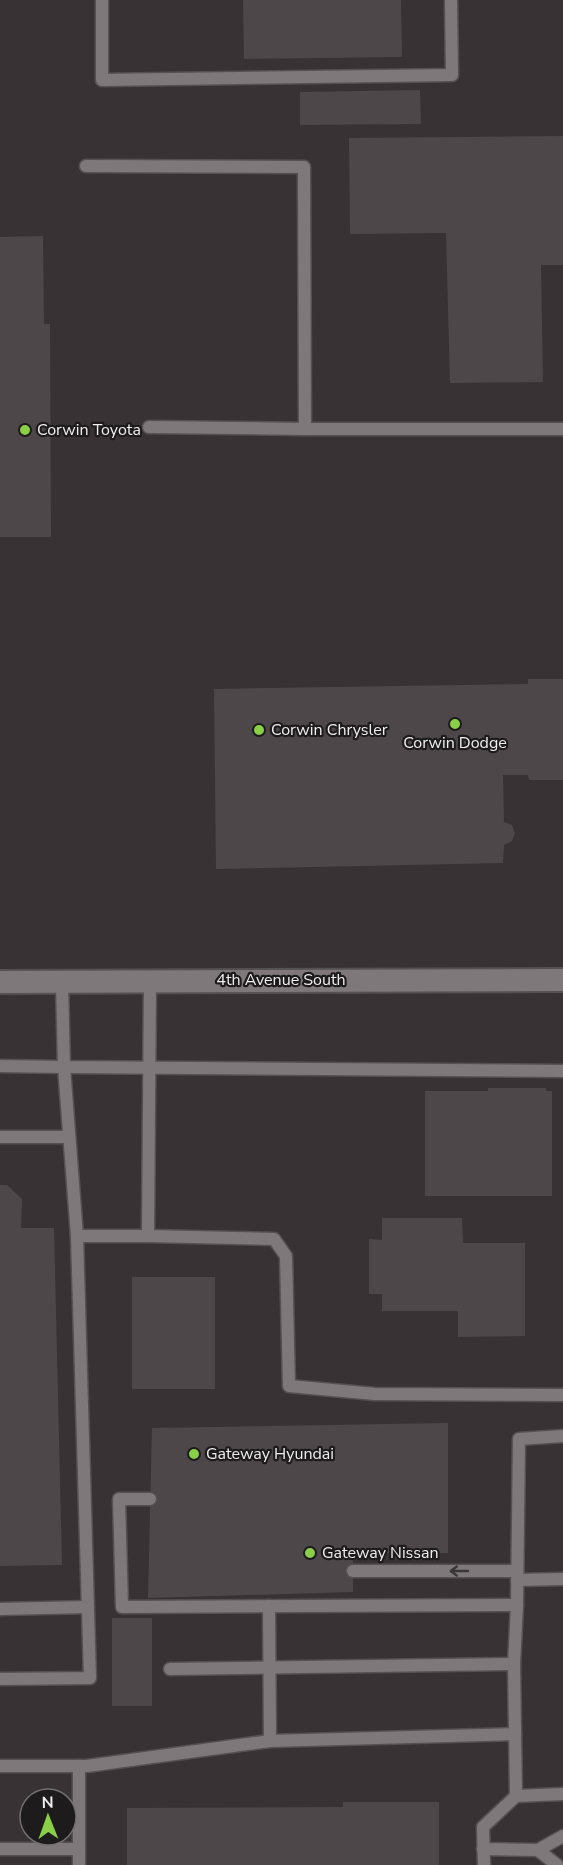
<svg xmlns="http://www.w3.org/2000/svg" width="563" height="1865" font-family="'Nunito Sans',sans-serif">
	<style>
		.building { fill: #4d4749 }
		.lines { fill: none; stroke-linecap: round; stroke-linejoin: round }
		.service-casing { stroke: #555153; stroke-width: 15 }
		.minor-casing { stroke: #555153; stroke-width: 26 }
		.service { stroke: #7e787a; stroke-width: 12 }
		.minor { stroke: #7e787a; stroke-width: 22 }
		.oneway { stroke: #3a3738 }
		.poi-dot { fill: #89cf48; stroke: #1d1b1c; stroke-width: 2 }
		.labels { text-anchor: middle; dominant-baseline: central; stroke-width: 4.5; stroke-linejoin: round; paint-order: stroke }
		.poi-label { font-size: 16px; fill: #f0edee; stroke: #1d1b1c; text-anchor: start }
		.street-label { font-size: 16px; fill: #f0edee; stroke: #1d1b1c }
	</style>
	<rect width="100%" height="100%" fill="#383234"/>
	<!-- building -->
	<g class="building">
		<path d="M243,0H401L402,57L244,59Z"/>
		<path d="M420,90L421,124L300,125V92Z"/>
		<path d="M563,136V265H541L543,382L450,383L446,233L350,234L349,138Z"/>
		<path d="M43,236L44,324H50L51,537H0V237Z"/>
		<path d="M528,679H563V780H529L528,775H503L504,822L512,825L515,833L512,841L504,845L503,863L216,869L214,689L528,684Z"/>
		<path d="M488,1088H546V1091H552V1196H425V1091H488Z"/>
		<path d="M0,1185H7L22,1199L21,1228H54L62,1565L0,1566Z"/>
		<path d="M382,1218H462L463,1243H525V1336L458,1337V1311H382V1294H369V1239L382,1240Z"/>
		<rect x="132" y="1277" width="83" height="112"/>
		<path d="M448,1423V1553H353V1592L148,1598L152,1428Z"/>
		<rect x="112" y="1618" width="40" height="88"/>
		<path d="M343,1802H439V1865H127V1808L343,1807Z"/>
	</g>
	<g class="lines">
		<!-- service casing -->
		<g class="service-casing">
			<g id="service">
				<path d="M102,0V80L452,75L451,0"/>
				<path d="M86,166L304,167L305,429H563"/>
				<path d="M149,427L305,429"/>
				<path d="M150,981L148,1236L274,1239L286,1256L289,1386L375,1394L563,1395"/>
				<path d="M62,983L64,1067L563,1071"/>
				<path d="M0,1066L64,1067L77,1236L90,1678L0,1679"/>
				<path d="M0,1137H68"/>
				<path d="M77,1236H148"/>
				<path d="M150,1499H119L122,1607L517,1605"/>
				<path d="M353,1571H517"/>
				<path d="M517,1580L563,1579"/>
				<path d="M269,1606L270,1741"/>
				<path d="M0,1609L88,1607"/>
				<path d="M170,1669L514,1664"/>
				<path d="M0,1766H87L270,1741L515,1734"/>
				<path d="M79,1766V1865"/>
				<path d="M516,1796L563,1794"/>
				<path d="M0,1849H79"/>
				<path d="M483,1849L538,1850L563,1836"/>
				<path d="M538,1850L557,1865"/>
				<path d="M484,1865L483,1827L516,1796L514,1664L517,1605L519,1439L563,1436"/>
			</g>
		</g>
		<!-- minor casing -->
		<g class="minor-casing">
			<path id="minor" d="M0,982L563,980"/>
		</g>
		<!-- service -->
		<use href="#service" class="service"/>
		<!-- minor -->
		<use href="#minor" class="minor"/>
	</g>
	<!-- one-way arrows -->
	<defs><path id="oneway-shaft" d="M-6 0H5M1.5-3L5.5 0L1.5 3" fill="none" stroke-width="1.6" stroke-linecap="round" stroke-linejoin="round" transform="scale(1.5)"/></defs>
	<use class="oneway" href="#oneway-shaft" transform="translate(459 1571) rotate(180)"/>
	<!-- markers -->
	<g class="poi-dot">
		<circle cx="25" cy="430" r="6"/>
		<circle cx="455" cy="724" r="6"/>
		<circle cx="259" cy="730" r="6"/>
		<circle cx="194" cy="1454" r="6"/>
		<circle cx="310" cy="1553" r="6"/>
	</g>
	<g class="labels">
		<!-- poi labels -->
		<g class="poi-label">
			<text x="37" y="430">Corwin Toyota</text>
			<text x="271" y="730">Corwin Chrysler</text>
			<text x="455" y="743" text-anchor="middle">Corwin Dodge</text>
			<text x="206" y="1454">Gateway Hyundai</text>
			<text x="322" y="1553">Gateway Nissan</text>
		</g>
		<!-- street labels -->
		<g class="street-label">
			<text x="281" y="980">4th Avenue South</text>
		</g>
	</g>
	<!-- north arrow -->
	<g transform="translate(48 1817) rotate(359)"><circle r="28" fill="#1d1b1c" stroke="#716f70" stroke-width="1.5"/>
	<path d="M0-4.5L10 22L0 15L-10 22Z" fill="#89cf48"/>
	<text y="-9" font-size="16" font-weight="bold" text-anchor="middle" fill="#f0edee">N</text>
	</g>
</svg>
